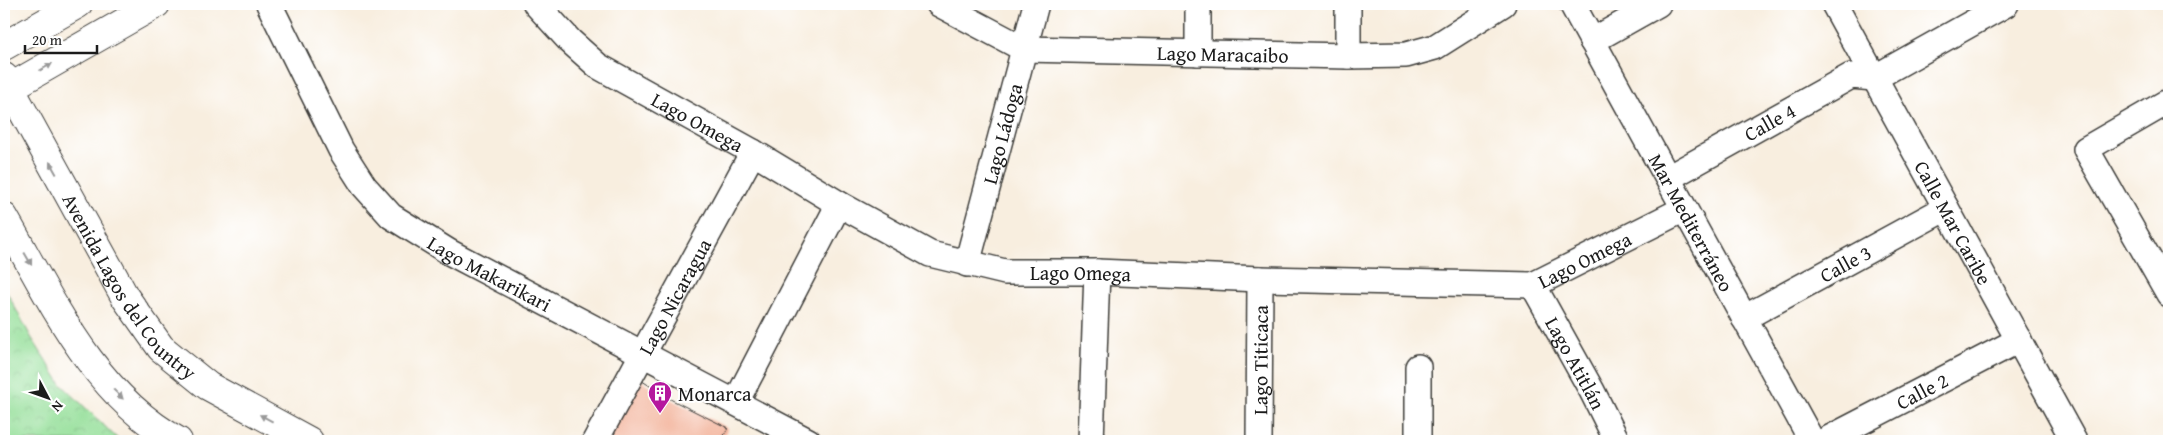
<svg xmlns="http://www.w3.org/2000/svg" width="2173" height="445" font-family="'Gentium Book Plus',serif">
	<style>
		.park { fill: url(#park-crowns); stroke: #587e5b }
		.building { fill: #f3b29a }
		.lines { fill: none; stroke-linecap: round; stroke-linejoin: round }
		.street-casing { stroke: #3d3c39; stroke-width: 28 }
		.secondary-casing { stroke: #3d3c39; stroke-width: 30 }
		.street { stroke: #fff; stroke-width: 25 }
		.secondary { stroke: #fff; stroke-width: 28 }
		.oneway { fill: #999 }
		.labels { text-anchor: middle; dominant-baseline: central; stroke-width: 4; stroke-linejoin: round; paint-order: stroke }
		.street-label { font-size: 20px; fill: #1c1c1c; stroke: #fff }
		.poi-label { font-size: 20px; fill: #1c1c1c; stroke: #fff; text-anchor: start }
	</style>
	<defs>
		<pattern id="park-crowns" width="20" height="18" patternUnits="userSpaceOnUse" patternTransform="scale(1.25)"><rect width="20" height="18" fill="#95df9a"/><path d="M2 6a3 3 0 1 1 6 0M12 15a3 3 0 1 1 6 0" fill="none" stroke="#80bf84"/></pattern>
	</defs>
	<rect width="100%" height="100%" fill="#fff"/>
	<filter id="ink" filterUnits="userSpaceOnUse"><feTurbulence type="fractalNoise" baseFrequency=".02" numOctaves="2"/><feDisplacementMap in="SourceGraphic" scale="10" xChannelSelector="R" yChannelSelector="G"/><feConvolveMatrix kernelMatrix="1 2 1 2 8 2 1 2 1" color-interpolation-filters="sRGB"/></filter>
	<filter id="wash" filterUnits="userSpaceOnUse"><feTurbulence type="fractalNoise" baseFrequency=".0096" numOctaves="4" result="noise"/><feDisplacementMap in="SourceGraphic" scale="20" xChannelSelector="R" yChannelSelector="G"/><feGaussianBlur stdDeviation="1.12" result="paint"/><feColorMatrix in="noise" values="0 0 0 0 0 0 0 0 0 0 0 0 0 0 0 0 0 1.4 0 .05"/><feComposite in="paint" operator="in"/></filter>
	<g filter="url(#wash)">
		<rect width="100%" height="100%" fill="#f8eedf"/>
		<!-- park -->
		<path class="park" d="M4,287L31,337L61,384L120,441H4Z"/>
		<g id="blocks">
			<!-- building -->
			<path class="building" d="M639,379L672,400L728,428L721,441H606Z"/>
		</g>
	</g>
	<g filter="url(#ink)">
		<use href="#blocks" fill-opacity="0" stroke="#3d3c39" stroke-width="1"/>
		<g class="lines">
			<!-- street casing -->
			<g class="street-casing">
				<g id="street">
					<path id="s1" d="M269,4L341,150L364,186L391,216L449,252L808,441"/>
					<path id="s2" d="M536,4L570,41L598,66L753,152L839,204L930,254L1005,272H1097L1260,279L1533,285L1684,209"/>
					<path id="s3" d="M939,4L1024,49L1348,56L1406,55L1435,47L1503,4"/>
					<path d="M1348,4V56"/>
					<path id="s4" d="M1572,4L1812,441"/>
					<path id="s5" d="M1834,4L2074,441"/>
					<path d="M1592,41L1658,4"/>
					<path d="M1198,53V4"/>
					<path d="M2169,101L2086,149L2169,294"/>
					<path id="s6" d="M1668,178L1851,76L1874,78L2006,4"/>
					<path id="s7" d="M967,264L1036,4"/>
					<path id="s8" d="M1533,285L1592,391L1617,441"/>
					<path id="s9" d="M1744,318L1946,208"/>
					<path d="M736,402L839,204"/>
					<path id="s10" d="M595,441L753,152"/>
					<path d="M1091,441L1097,272"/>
					<path id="s11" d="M1259,441L1260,279"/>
					<path d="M1418,441V367"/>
					<path id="s12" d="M1824,441L2019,340"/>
				</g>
			</g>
			<!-- secondary casing -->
			<g class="secondary-casing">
				<g id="secondary">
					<path d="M4,46L78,4"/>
					<path id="s13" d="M4,77L125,297L161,348L208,386L309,441"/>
					<path d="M4,91L156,4"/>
					<path d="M4,217C50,297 93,395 178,441"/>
				</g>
			</g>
			<!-- street -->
			<use href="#street" class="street"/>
			<!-- secondary -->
			<use href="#secondary" class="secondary"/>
		</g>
		<!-- one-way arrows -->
		<defs><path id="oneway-solid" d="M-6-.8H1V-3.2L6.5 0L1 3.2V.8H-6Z" transform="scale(1.25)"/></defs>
		<g class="oneway">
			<use href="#oneway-solid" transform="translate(46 67) rotate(-30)"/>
			<use href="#oneway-solid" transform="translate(53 168) rotate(-119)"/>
			<use href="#oneway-solid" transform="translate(28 259) rotate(60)"/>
			<use href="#oneway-solid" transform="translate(118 394) rotate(44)"/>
			<use href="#oneway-solid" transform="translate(266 418) rotate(-152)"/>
		</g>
	</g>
	<!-- icons -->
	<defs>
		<g id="building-pin" transform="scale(1.25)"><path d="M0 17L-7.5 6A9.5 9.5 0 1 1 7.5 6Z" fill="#b5179e" stroke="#fff"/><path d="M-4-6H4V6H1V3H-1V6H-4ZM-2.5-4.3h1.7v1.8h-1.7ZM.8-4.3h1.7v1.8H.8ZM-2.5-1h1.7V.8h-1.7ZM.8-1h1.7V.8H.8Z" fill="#fff"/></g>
	</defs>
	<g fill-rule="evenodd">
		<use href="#building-pin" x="660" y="393"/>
	</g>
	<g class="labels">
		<!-- street labels -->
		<g class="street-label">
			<text stroke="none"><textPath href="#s3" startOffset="295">Lago Maracaibo</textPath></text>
			<text stroke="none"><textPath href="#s2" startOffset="202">Lago Omega</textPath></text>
			<text stroke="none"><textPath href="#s6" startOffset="116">Calle 4</textPath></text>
			<text stroke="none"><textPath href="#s7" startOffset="135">Lago Ládoga</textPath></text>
			<text stroke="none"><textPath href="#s5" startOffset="249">Calle Mar Caribe</textPath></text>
			<text stroke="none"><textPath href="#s4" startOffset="249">Mar Mediterráneo</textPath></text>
			<text stroke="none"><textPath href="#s2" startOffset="1132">Lago Omega</textPath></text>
			<text stroke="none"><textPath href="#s9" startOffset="115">Calle 3</textPath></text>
			<text stroke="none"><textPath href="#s1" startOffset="360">Lago Makarikari</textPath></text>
			<text stroke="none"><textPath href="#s2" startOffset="622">Lago Omega</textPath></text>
			<text stroke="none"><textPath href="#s13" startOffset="245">Avenida Lagos del Country</textPath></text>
			<text stroke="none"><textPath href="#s10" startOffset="165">Lago Nicaragua</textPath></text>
			<text stroke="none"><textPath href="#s11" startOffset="81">Lago Titicaca</textPath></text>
			<text stroke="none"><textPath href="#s8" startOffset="89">Lago Atitlán</textPath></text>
			<text stroke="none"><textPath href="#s12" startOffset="110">Calle 2</textPath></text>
		</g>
		<!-- poi labels -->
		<g class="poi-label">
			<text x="678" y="393">Monarca</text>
		</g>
	</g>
	<!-- margin -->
	<rect width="2173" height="445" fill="none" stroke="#fff" stroke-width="20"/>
	<!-- north arrow -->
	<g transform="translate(48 398) rotate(131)" stroke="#ffffff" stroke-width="4" paint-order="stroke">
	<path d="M0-4L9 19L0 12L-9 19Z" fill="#1c1c1c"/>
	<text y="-8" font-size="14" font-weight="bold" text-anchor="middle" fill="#1c1c1c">N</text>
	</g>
	<!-- scale -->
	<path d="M25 45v8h72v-8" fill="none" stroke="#1c1c1c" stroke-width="2.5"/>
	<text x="32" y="45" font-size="15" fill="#1c1c1c" stroke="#ffffff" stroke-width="4" paint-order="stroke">20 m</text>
</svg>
